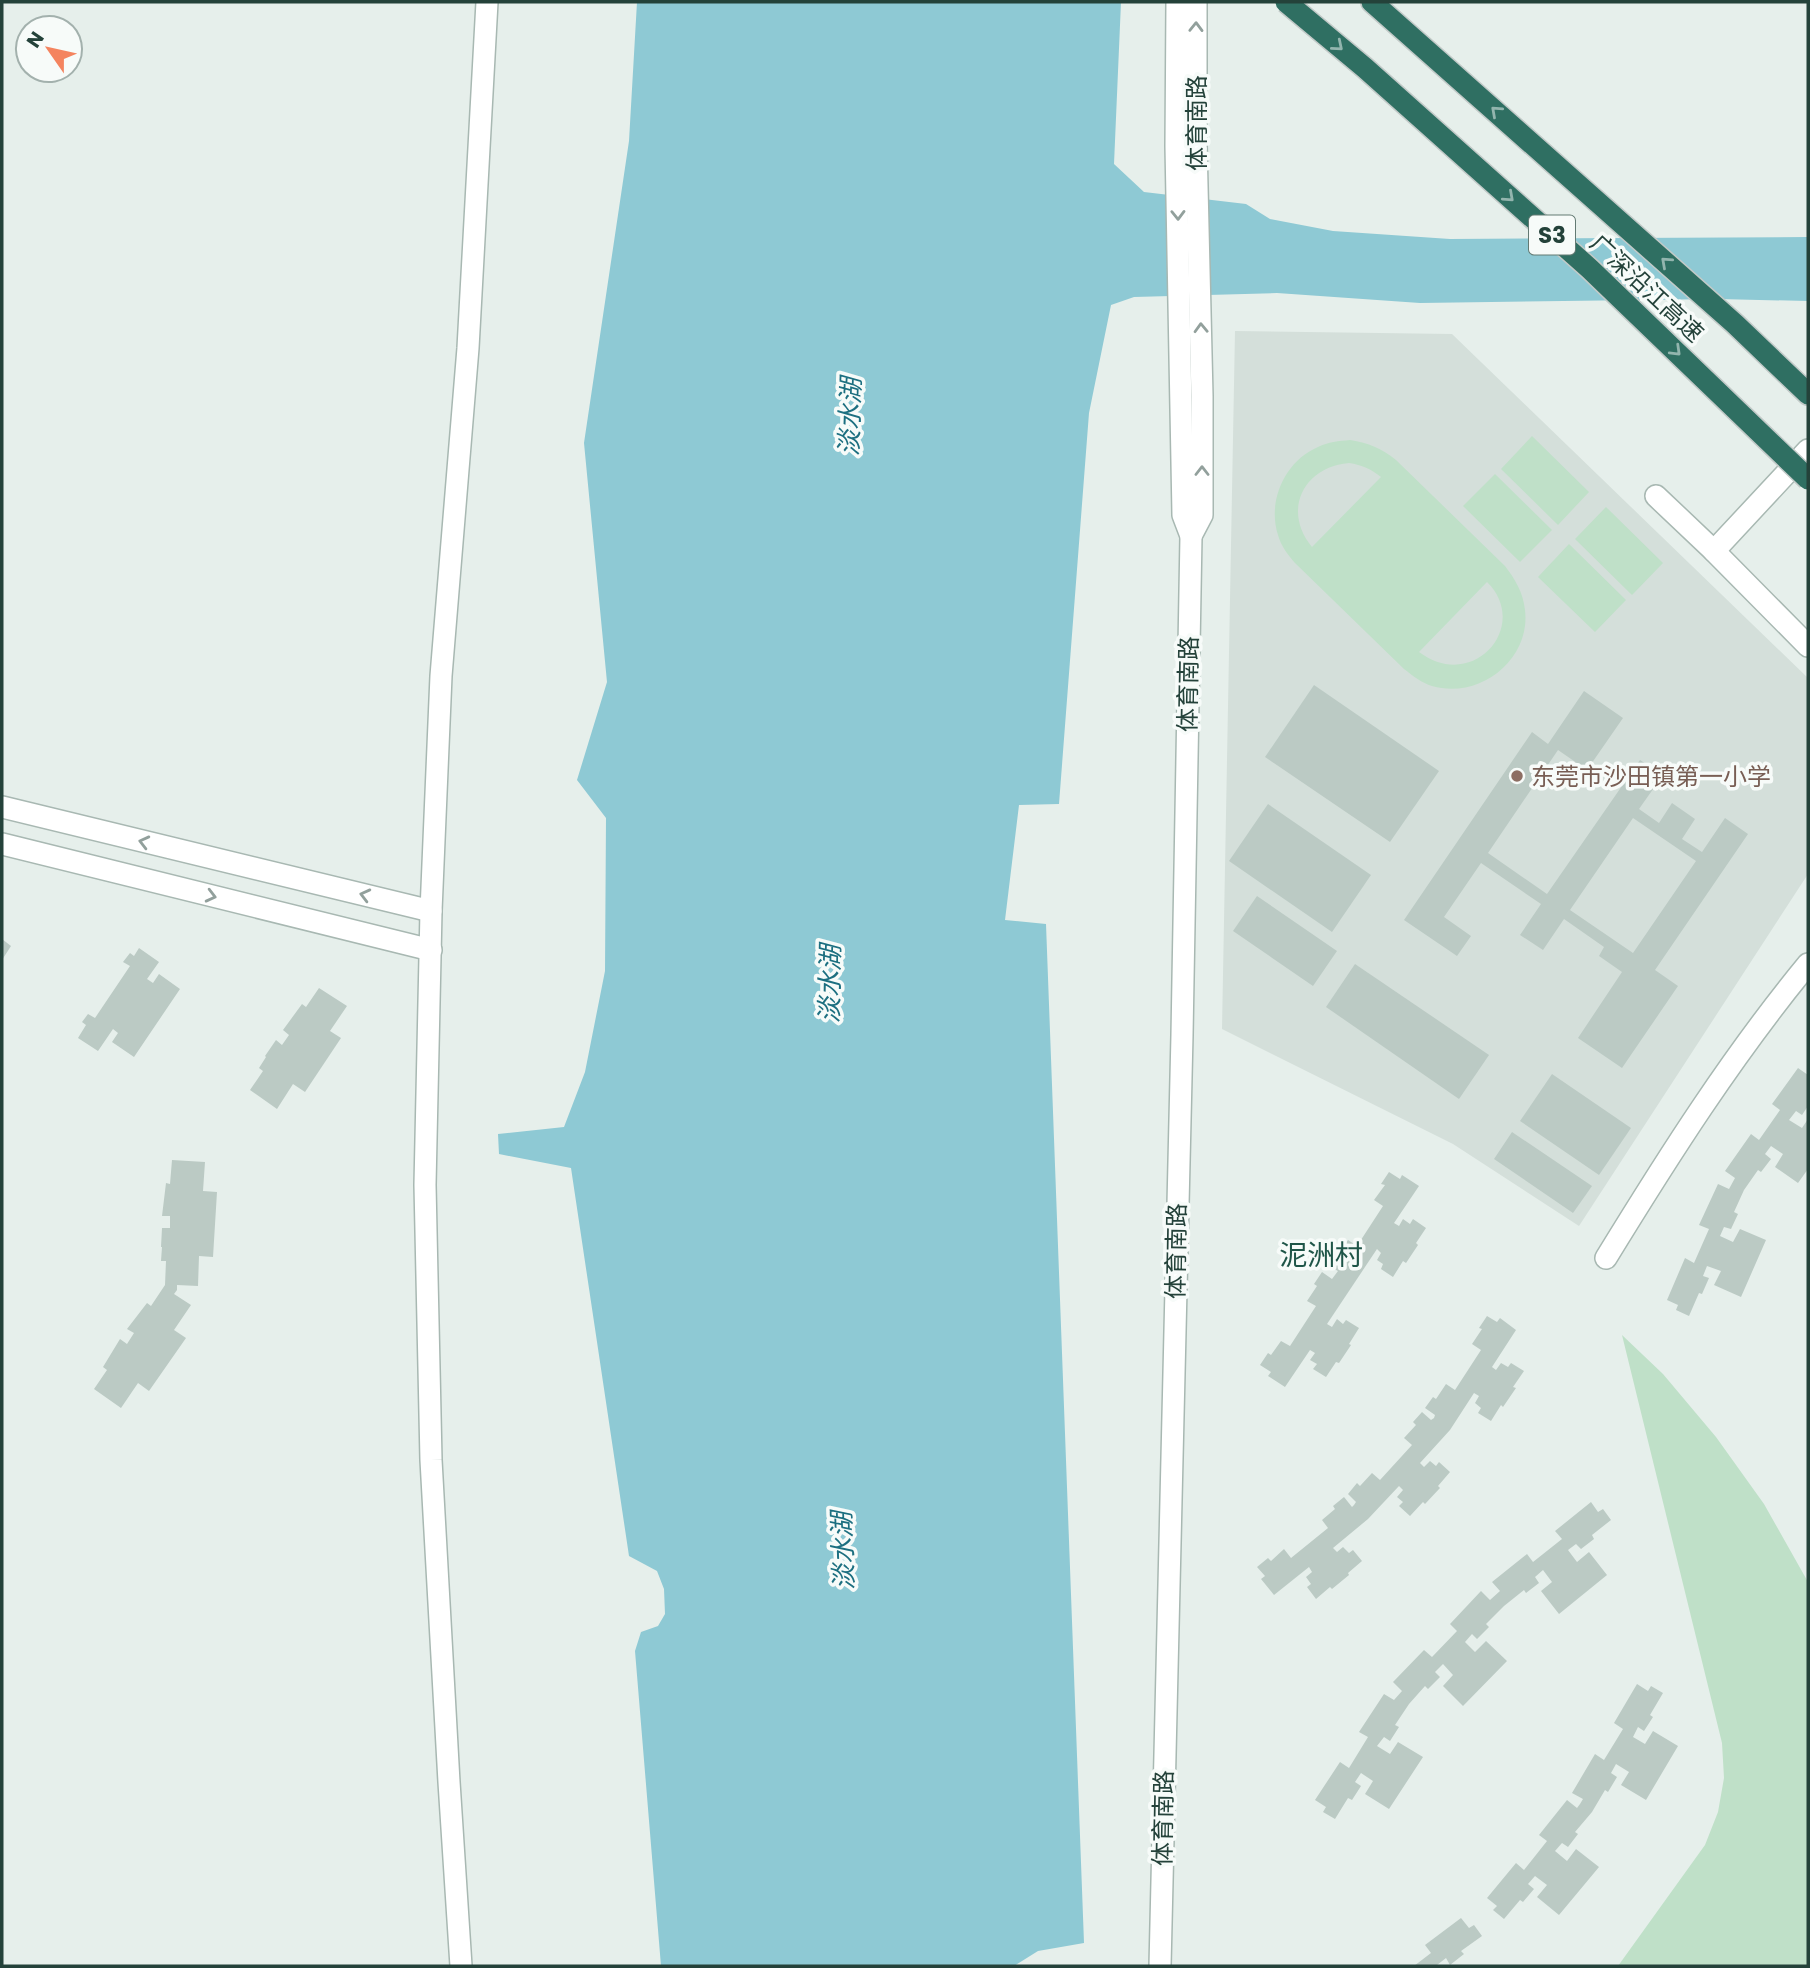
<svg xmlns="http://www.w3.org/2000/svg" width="1810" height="1968" font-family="Poppins,'Noto Sans SC',sans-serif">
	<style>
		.built { fill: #d4dfda }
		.green { fill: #bfe0c8; fill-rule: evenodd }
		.water { fill: #8ec9d4 }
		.building { fill: #bbcac4; fill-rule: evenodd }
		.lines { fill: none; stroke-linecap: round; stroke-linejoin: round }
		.minor-casing { stroke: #a8b8b2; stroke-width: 24 }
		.highway-casing { stroke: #c2cac8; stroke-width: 24 }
		.minor { stroke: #fff; stroke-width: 21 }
		.highway { stroke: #2f6f62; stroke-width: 21 }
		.highway-bridge-casing { stroke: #c2cac8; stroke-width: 24; stroke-linecap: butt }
		.highway-bridge { stroke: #2f6f62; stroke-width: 21 }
		.oneway { stroke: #92a09c }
		.oneway2 { stroke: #93b5ae }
		.education-dot { fill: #8d6e63; stroke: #f7fbf9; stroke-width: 2.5 }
		.labels { text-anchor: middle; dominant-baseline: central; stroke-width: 7; stroke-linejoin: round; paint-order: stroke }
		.shield { fill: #f7fbf9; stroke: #637a73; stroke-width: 2 }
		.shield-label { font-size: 23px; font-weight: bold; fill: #24423a }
		.street-label { font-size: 24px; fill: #24423a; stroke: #f7fbf9 }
		.education-label { font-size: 24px; fill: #785e54; stroke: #f7fbf9; text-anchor: start }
		.water-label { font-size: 26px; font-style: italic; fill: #1c6f80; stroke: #f7fbf9 }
		.quarter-label { font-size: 28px; fill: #1f5548; stroke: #f7fbf9 }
	</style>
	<rect width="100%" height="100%" fill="#e6efeb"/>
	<!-- built -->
	<path class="built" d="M1235,331L1452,334L1808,678V874L1579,1226L1453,1144L1222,1029Z"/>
	<!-- green -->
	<g class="green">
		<path d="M1532,436L1589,492L1558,525L1501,469Z"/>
		<path d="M1350,440C1369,443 1381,448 1396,460L1505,566C1515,579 1523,592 1525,610C1531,659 1480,700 1432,686C1422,683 1413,676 1404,669L1295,563C1288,555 1281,546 1278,535C1267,501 1285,461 1318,447C1328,442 1339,441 1350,440ZM1349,463C1362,465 1371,469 1381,477L1312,547C1282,511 1303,467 1349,463ZM1487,582C1531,625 1474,693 1419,652Z"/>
		<path d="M1495,474L1552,530L1520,562L1463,506Z"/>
		<path d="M1606,507L1663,563L1632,595L1575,539Z"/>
		<path d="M1569,544L1626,600L1595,632L1538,577Z"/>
		<path d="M1622,1335L1663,1374L1716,1437L1764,1504L1808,1582V1966H1618L1705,1845L1718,1812L1724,1778L1722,1743Z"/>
	</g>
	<!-- water -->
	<path class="water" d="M637,2H1121L1114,164L1144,192L1246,204L1270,219L1333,231L1450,239L1808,237V301L1718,299L1420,303L1277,293L1134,297L1111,305L1089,413L1059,804L1019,805L1005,920L1046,924L1084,1943L1038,1951L1014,1966H661L635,1651L641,1632L658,1626L665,1614L664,1589L657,1571L629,1556L571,1168L499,1154L498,1134L564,1127L585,1072L605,971L606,818L577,780L607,682L584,443L629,141Z"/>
	<!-- building -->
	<g class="building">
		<path d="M1314,685L1439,771L1390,842L1265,757Z"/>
		<path d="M1584,691L1623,718L1587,770L1558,750L1488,853L1547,894L1640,760L1663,775L1639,809L1659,823L1672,803L1695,819L1682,839L1702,852L1725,818L1748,834L1655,970L1678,986L1622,1068L1578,1038L1622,972L1599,956L1604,947L1564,919L1543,950L1520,935L1541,904L1481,863L1444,917L1471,936L1457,956L1404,920L1532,732L1548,744ZM1633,818L1696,861L1633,953L1570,910Z"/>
		<path d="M1268,804L1371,875L1332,932L1229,861Z"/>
		<path d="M1257,896L1337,951L1313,986L1233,931Z"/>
		<path d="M2,939L11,946L2,960Z"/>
		<path d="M139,948L159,962L147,979L153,983L159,974L180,989L134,1057L112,1042L118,1033L113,1029L98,1051L78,1038L86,1025L82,1022L88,1014L95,1018L130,966L123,962L130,953L134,956Z"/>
		<path d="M1355,964L1489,1055L1459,1099L1326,1007Z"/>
		<path d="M319,988L347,1006L330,1031L341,1038L305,1092L293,1084L277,1109L250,1090L263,1071L259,1068L266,1057L265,1056L276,1040L282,1045L289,1035L283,1030L302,1004L306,1007Z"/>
		<path d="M1798,1068L1808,1075V1106L1802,1115L1796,1111L1789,1120L1802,1128L1808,1119V1169L1798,1183L1775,1167L1783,1154L1771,1146L1765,1154L1771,1159L1761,1172L1758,1170L1744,1190L1734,1212L1738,1214L1731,1229L1724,1227L1720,1236L1733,1242L1740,1229L1766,1240L1741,1297L1714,1285L1721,1271L1707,1266L1703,1276L1709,1278L1702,1294L1699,1293L1689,1316L1676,1310L1678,1305L1667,1300L1685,1258L1694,1263L1709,1229L1699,1225L1718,1184L1729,1189L1735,1178L1725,1171L1751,1134L1759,1140L1780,1110L1772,1104Z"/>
		<path d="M1552,1074L1631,1128L1599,1175L1520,1121Z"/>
		<path d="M1512,1132L1592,1186L1573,1213L1494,1159Z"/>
		<path d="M172,1160L205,1162L203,1191L217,1192L213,1257L199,1256L198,1286L177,1285V1290L174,1294L191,1305L174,1330L186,1338L149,1391L138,1383L121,1408L94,1389L107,1370L103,1367L120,1339L127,1344L134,1333L127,1329L147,1303L151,1306L165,1285L166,1261H161L162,1247H161L162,1228H170V1216H162L166,1183L170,1184Z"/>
		<path d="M1389,1172L1400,1179L1402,1175L1419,1186L1394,1223L1399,1226L1403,1219L1410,1224L1413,1219L1426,1228L1416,1243L1418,1245L1406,1263L1403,1261L1393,1277L1381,1269L1383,1264L1377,1260L1381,1253L1377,1249L1327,1324L1332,1327L1337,1319L1343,1324L1346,1320L1359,1328L1349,1344L1351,1345L1339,1363L1336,1362L1326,1377L1313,1369L1317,1364L1310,1360L1315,1353L1310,1350L1285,1387L1268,1376L1271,1372L1260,1365L1268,1353L1271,1355L1281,1341L1290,1346L1316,1306L1307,1301L1317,1286L1314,1284L1322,1272L1332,1279L1338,1271L1327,1265L1335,1253L1338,1255L1348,1240L1357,1246L1383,1206L1374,1200L1385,1185L1381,1184Z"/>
		<path d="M1487,1316L1497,1322L1500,1318L1516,1330L1492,1367L1496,1370L1501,1363L1508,1367L1511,1363L1524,1371L1513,1387L1516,1388L1503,1407L1501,1405L1491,1421L1478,1413L1481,1408L1475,1403L1479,1396L1474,1393L1450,1430L1420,1463L1424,1467L1430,1461L1436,1466L1439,1462L1450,1472L1438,1486L1440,1488L1425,1504L1423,1502L1410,1516L1399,1506L1403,1502L1397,1497L1403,1490L1399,1486L1368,1519L1333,1548L1337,1552L1343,1547L1349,1553L1353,1550L1362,1561L1348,1573L1349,1575L1332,1589L1330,1587L1316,1599L1307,1587L1311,1584L1306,1577L1312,1572L1309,1567L1274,1595L1261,1579L1265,1576L1257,1567L1268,1558L1271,1561L1284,1549L1291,1558L1328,1528L1322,1520L1335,1509L1333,1506L1344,1497L1352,1507L1354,1505L1356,1502L1348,1494L1357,1483L1360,1486L1372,1473L1380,1480L1412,1445L1404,1438L1416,1425L1413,1422L1422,1412L1431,1420L1434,1418L1435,1415L1425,1408L1433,1397L1436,1399L1446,1384L1455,1390L1481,1350L1472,1344L1482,1329L1479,1328Z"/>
		<path d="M1591,1502L1598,1512L1603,1509L1611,1520L1592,1535L1594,1539L1581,1549L1576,1544L1568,1550L1577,1562L1589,1552L1607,1575L1559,1614L1541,1591L1552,1582L1543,1570L1535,1577L1539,1583L1526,1593L1524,1590L1504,1606L1486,1624L1489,1627L1477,1639L1472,1634L1465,1642L1475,1652L1486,1641L1507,1661L1463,1706L1443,1686L1453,1675L1443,1664L1435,1672L1440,1677L1428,1689L1425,1686L1409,1704L1395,1725L1399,1727L1390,1741L1384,1737L1377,1746L1390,1754L1398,1742L1423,1757L1389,1809L1365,1794L1373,1781L1361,1773L1355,1782L1361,1786L1352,1800L1348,1798L1335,1819L1323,1812L1326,1807L1315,1800L1340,1762L1349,1768L1368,1737L1359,1732L1384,1694L1394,1700L1402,1691L1393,1682L1424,1650L1432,1657L1457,1631L1450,1624L1481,1591L1490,1600L1500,1591L1492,1582L1527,1554L1533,1562L1562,1539L1555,1531Z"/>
		<path d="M1637,1684L1648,1691L1651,1686L1663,1693L1650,1715L1653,1717L1644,1731L1638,1727L1633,1737L1645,1744L1653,1731L1678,1746L1646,1800L1621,1785L1629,1772L1616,1764L1611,1773L1617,1777L1608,1792L1605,1790L1592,1812L1575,1832L1578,1834L1568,1847L1562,1843L1555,1851L1567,1861L1576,1849L1599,1867L1559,1915L1537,1897L1547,1885L1535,1876L1528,1884L1534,1889L1523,1902L1520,1900L1504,1919L1493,1910L1497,1906L1487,1898L1516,1863L1524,1870L1547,1841L1539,1835L1567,1800L1577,1808L1580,1804L1583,1799L1572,1793L1595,1754L1604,1760L1623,1729L1614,1723Z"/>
		<path d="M1461,1918L1469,1928L1474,1925L1482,1936L1461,1951L1464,1954L1450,1965L1446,1958L1437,1965L1438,1966H1414L1431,1953L1425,1945Z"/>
	</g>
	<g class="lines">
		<!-- minor casing -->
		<g class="minor-casing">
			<g id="minor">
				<path d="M1656,496L1714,551L1808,646"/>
				<path d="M1191,536L1202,515V396L1196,144V2"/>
				<path d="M1714,551L1808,450"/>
				<path d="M2,807L431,911"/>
				<path d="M2,844L431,950"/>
				<path d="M1606,1258C1668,1157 1732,1056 1808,964"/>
				<path d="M461,1966L449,1782L431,1460L425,1185L431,911L441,676L468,348L487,2"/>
				<path d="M1160,1966L1182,1035L1191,536L1183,515L1176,146L1177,2"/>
			</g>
		</g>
		<!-- highway casing -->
		<g class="highway-casing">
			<path id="highway" d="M1372,2L1735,324L1808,394"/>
		</g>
		<!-- minor -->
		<use href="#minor" class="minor"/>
		<!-- highway -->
		<use href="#highway" class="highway"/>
		<!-- highway-bridge casing -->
		<g class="highway-bridge-casing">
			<path id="highway-bridge" d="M1286,2L1365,68L1590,269L1808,479"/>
		</g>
		<!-- highway-bridge -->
		<use href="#highway-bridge" class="highway-bridge"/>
	</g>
	<!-- one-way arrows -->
	<defs><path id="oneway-chevron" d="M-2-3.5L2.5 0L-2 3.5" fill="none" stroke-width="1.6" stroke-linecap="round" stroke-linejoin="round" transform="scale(1.75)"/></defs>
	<g class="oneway">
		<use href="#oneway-chevron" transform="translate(1196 27) rotate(-89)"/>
		<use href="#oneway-chevron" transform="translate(1178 215) rotate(89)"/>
		<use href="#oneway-chevron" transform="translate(1201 328) rotate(-92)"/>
		<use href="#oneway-chevron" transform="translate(1202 471) rotate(-90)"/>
		<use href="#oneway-chevron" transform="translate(144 842) rotate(-166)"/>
		<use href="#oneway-chevron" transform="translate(365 895) rotate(-166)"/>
		<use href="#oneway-chevron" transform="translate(211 896) rotate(14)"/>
	</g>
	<g class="oneway2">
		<use href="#oneway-chevron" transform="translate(1338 46) rotate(40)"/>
		<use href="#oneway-chevron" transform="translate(1496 111) rotate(-138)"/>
		<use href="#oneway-chevron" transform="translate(1509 197) rotate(42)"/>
		<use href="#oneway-chevron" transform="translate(1666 262) rotate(-138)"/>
		<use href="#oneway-chevron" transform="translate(1676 351) rotate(44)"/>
	</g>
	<!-- markers -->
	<circle class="education-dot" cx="1517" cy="776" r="7"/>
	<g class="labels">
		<!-- shield labels -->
		<rect class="shield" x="1529" y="215.5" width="46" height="39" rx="5"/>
		<g class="shield-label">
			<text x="1552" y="235">S3</text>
		</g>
		<!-- street labels -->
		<g class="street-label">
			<text transform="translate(1196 123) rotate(-90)">体育南路</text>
			<text transform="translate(1647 288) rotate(43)">广深沿江高速</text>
			<text transform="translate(1188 684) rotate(-89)">体育南路</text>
			<text transform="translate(1176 1251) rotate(-89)">体育南路</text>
			<text transform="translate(1163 1818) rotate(-89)">体育南路</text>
		</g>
		<!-- education labels -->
		<g class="education-label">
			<text x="1531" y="776">东莞市沙田镇第一小学</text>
		</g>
		<!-- water labels -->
		<g class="water-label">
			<text transform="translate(850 417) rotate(-88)">淡水湖</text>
			<text transform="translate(830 984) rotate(-89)">淡水湖</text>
			<text transform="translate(843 1551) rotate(-92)">淡水湖</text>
		</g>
		<!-- quarter labels -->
		<g class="quarter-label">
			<text x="1321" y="1255">泥洲村</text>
		</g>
	</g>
	<!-- border -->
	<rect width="1810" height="1968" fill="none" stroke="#24423a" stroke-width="7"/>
	<!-- north arrow -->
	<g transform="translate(49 49) rotate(304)"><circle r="33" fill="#f7fbf9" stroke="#a3b1ad" stroke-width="2"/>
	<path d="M0-5L12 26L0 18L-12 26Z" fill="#f4845f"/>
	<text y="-10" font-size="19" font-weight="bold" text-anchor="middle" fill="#24423a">N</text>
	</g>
</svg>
